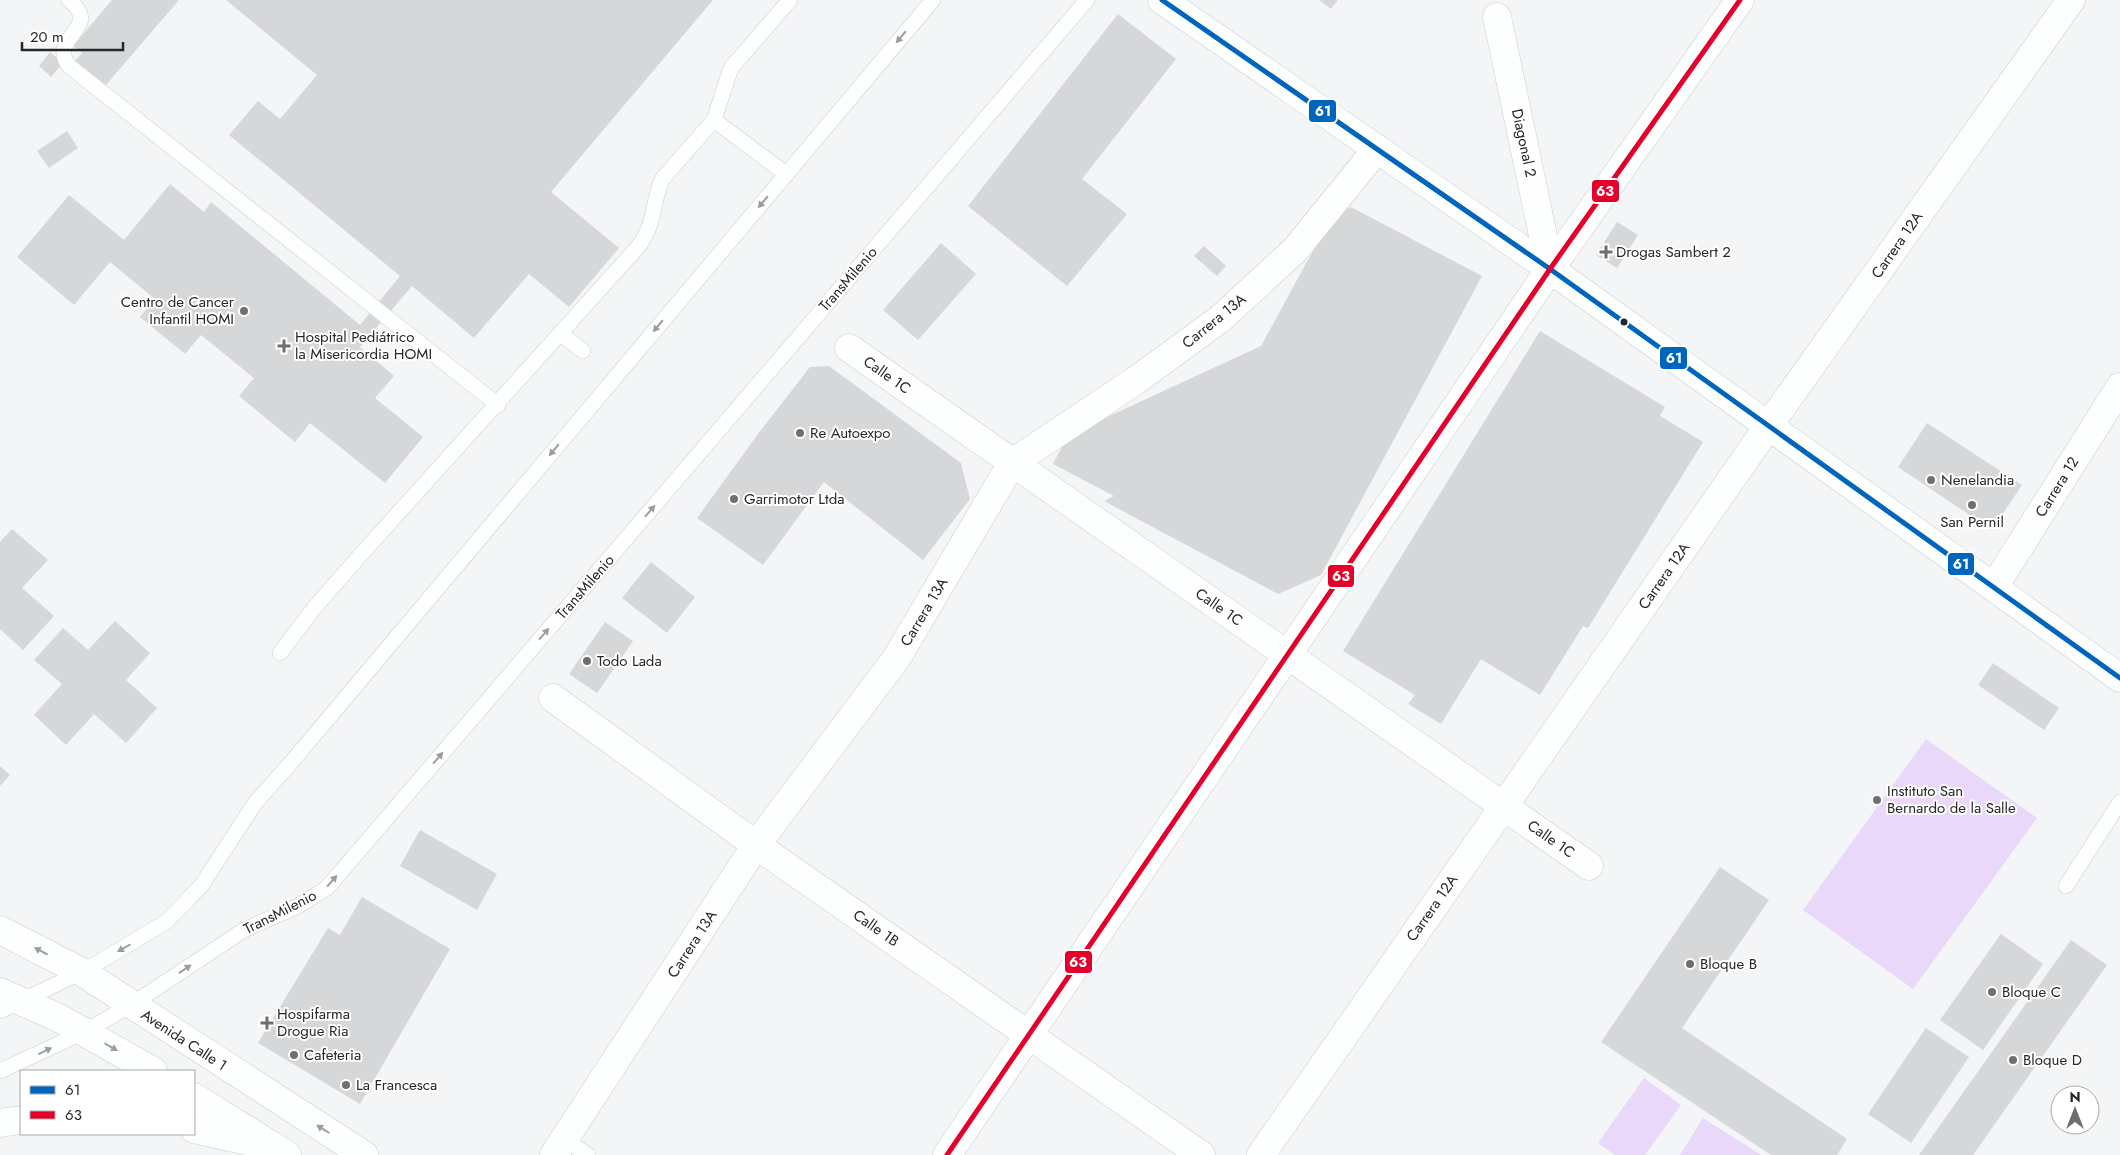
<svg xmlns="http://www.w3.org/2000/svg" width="2120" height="1155" font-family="Jost,sans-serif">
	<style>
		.green { fill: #ead8fb }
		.building { fill: #d6d7d9 }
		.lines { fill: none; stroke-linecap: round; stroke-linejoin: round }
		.service-casing { stroke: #cbccce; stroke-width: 16 }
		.minor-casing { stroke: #cbccce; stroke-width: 29 }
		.tertiary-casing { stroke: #cbccce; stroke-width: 29 }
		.secondary-casing { stroke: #cbccce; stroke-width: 29 }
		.primary-casing { stroke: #cbccce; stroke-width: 29 }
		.service { stroke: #fdfefe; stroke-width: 15 }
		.minor { stroke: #fdfefe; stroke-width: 28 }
		.tertiary { stroke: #fdfefe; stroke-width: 28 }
		.secondary { stroke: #fdfefe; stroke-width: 28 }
		.primary { stroke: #fdfefe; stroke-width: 28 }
		.bus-1-casing { stroke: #fff; stroke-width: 9 }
		.bus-2-casing { stroke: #fff; stroke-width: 9 }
		.bus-1 { stroke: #0065bd; stroke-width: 5 }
		.bus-2 { stroke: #e4002b; stroke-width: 5 }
		.oneway { fill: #9c9d9e }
		.poi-dot { fill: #6e6f71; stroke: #fff; stroke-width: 2 }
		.bus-dot { fill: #262729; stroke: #fff; stroke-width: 2 }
		.labels { text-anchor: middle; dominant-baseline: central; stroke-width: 4; stroke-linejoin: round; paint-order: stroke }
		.street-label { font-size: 15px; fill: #262729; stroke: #fff }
		.poi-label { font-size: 15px; fill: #262729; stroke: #fff; text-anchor: start }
		.line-badge { stroke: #fff; stroke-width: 2 }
		.badge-label { font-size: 14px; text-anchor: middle; font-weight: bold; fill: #fff }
	</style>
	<rect width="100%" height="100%" fill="#f3f5f7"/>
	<!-- green -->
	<g class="green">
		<path d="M1926,739L2037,818L1913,989L1803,910Z"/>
		<path d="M1644,1078L1681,1105L1645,1155H1615L1598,1143Z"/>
		<path d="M1703,1118L1761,1155H1680Z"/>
	</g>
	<!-- building -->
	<g class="building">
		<path d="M112,0H179L105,86L75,61L82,53L73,46Z"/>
		<path d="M226,0H713L551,192L619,248L569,307L529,274L474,338L412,286L360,347L394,376L375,398L423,437L385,483L310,423L295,442L239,396L254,378L201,335L185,354L140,317L155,299L110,262L74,305L17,257L69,195L124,240L170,184L204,212L211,202L360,325L400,276L229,135L258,101L280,119L317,75Z"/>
		<path d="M1319,0H1338L1331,9Z"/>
		<path d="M1118,14L1176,59L1082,179L1127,214L1067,286L968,206Z"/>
		<path d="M50,52L63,63L51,77L39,66Z"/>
		<path d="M67,131L78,148L49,168L37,151Z"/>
		<path d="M1351,207L1482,276L1321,575L1278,594L1104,501L1114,496L1053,464L1068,435L1261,346L1332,216Z"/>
		<path d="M1617,222L1638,235L1617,268L1596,255Z"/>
		<path d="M941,243L976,274L918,340L883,310Z"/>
		<path d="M1204,246L1226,266L1217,276L1194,256Z"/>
		<path d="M1540,331L1665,407L1660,416L1703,442L1588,628L1583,626L1540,695L1481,659L1441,724L1408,704L1415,695L1343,651Z"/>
		<path d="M829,366L961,463L970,499L923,560L824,482L763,565L697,518L758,434L810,367Z"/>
		<path d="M1927,423L2022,485L1992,530L1898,467Z"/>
		<path d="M12,529L48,560L22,588L54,616L23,650L0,629V542Z"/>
		<path d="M651,562L695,597L667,633L622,598Z"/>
		<path d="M115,621L150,653L126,680L157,708L126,743L94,714L66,745L34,715L62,684L34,660L63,628L88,650Z"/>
		<path d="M605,622L633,641L597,693L569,674Z"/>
		<path d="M1993,663L2059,708L2044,730L1978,685Z"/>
		<path d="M0,766L10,775L0,786Z"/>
		<path d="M420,830L497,874L477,910L400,866Z"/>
		<path d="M1720,867L1769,900L1682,1028L1847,1139L1837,1155H1771L1601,1042Z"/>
		<path d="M362,897L450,949L360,1104L258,1043L328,928L340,935Z"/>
		<path d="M2001,934L2043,964L1983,1050L1940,1020Z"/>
		<path d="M2071,940L2107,965L1973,1155H1919Z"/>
		<path d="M1926,1028L1969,1057L1911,1143L1868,1114Z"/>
	</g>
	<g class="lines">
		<!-- service casing -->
		<g class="service-casing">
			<g id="service">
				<path d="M69,0C104,28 47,37 69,66L498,405"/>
				<path d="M714,120L786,174"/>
				<path d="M560,333L583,351"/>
				<path d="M280,653L315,607L365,550L637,248C658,221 650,205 663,178L714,120L731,68L790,0"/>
				<path d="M2066,886L2120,802"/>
				<path d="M0,1011L82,972L166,922L201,886L255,803L289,765L933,0"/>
				<path d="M0,1071L84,1032L131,1005L244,930L298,906L327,888L1087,0"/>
				<path d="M564,1139L588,1155"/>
			</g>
		</g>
		<!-- minor casing -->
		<g class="minor-casing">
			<g id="minor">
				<path d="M1497,17L1550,269"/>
				<path d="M849,348L1589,866"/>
				<path d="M1994,587L2120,387"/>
				<path d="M553,698L756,845L1201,1155"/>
				<path d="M554,1155L756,845L896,659L1012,463L1135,381L1220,319L1295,250L1377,149"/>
				<path d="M947,1155L1550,269L1740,0"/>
				<path d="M1261,1155L1769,425L2071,0"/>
			</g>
		</g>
		<!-- tertiary casing -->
		<g class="tertiary-casing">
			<path id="tertiary" d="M1162,0L1550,269L2120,678"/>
		</g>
		<!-- secondary casing -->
		<g class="secondary-casing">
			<g id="secondary">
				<path d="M0,930L82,972L364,1155"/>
				<path d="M0,992L59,1018L153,1071"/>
				<path d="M194,1097L287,1155"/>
			</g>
		</g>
		<!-- primary casing -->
		<g class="primary-casing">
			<g id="primary">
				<path d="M0,1123L21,1120"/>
				<path d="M194,1129L274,1147"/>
			</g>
		</g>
		<!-- service -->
		<use href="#service" class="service"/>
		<!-- minor -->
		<use href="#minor" class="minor"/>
		<!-- tertiary -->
		<use href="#tertiary" class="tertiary"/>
		<!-- secondary -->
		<use href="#secondary" class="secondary"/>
		<!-- primary -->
		<use href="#primary" class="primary"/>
		<!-- bus-1 casing -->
		<g class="bus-1-casing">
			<path id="bus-1" d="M1162,0L1550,269L2120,678"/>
		</g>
		<!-- bus-2 casing -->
		<g class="bus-2-casing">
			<path id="bus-2" d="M947,1155L1550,269L1740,0"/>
		</g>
		<!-- bus-1 -->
		<use href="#bus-1" class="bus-1"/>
		<!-- bus-2 -->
		<use href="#bus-2" class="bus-2"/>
	</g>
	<!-- one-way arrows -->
	<defs><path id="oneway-solid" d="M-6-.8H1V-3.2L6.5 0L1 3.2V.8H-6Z" transform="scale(1.25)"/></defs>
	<g class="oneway">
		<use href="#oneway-solid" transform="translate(901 37) rotate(130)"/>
		<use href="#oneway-solid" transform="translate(763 202) rotate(130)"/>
		<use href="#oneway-solid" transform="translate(658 326) rotate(130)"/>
		<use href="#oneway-solid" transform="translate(554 450) rotate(130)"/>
		<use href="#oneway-solid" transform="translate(650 511) rotate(-49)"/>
		<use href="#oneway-solid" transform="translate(544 634) rotate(-49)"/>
		<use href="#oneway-solid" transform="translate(438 758) rotate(-49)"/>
		<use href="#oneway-solid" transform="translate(332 881) rotate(-49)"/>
		<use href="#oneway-solid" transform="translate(124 948) rotate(150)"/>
		<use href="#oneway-solid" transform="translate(41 951) rotate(-152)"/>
		<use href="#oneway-solid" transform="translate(185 969) rotate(-34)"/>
		<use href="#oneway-solid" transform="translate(111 1047) rotate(30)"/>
		<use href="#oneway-solid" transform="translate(45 1051) rotate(-26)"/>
		<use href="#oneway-solid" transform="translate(323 1129) rotate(-148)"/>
	</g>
	<!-- markers -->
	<g class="poi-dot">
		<path d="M1603.5 244.5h5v5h5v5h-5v5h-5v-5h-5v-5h5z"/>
		<circle cx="244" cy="311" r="5"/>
		<path d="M281.5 338.5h5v5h5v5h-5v5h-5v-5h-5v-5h5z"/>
		<circle cx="800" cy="433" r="5"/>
		<circle cx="1931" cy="480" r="5"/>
		<circle cx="734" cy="499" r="5"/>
		<circle cx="1972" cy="505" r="5"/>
		<circle cx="587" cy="661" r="5"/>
		<circle cx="1877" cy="800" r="5"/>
		<circle cx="1690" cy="964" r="5"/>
		<circle cx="1992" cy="992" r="5"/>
		<path d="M264.5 1015.5h5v5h5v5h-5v5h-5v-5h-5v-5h5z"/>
		<circle cx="294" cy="1055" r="5"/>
		<circle cx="2013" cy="1060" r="5"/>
		<circle cx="346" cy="1085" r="5"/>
	</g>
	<circle class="bus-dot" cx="1624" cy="322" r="4.5"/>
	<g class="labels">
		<!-- street labels -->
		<g class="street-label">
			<text transform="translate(1524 143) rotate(78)">Diagonal 2</text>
			<text transform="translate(1897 245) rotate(-55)">Carrera 12A</text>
			<text transform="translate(848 279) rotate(-49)">TransMilenio</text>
			<text transform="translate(1214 321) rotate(-39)">Carrera 13A</text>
			<text transform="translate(887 375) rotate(35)">Calle 1C</text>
			<text transform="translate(2057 487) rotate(-58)">Carrera 12</text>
			<text transform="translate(1664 576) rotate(-55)">Carrera 12A</text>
			<text transform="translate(585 587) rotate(-49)">TransMilenio</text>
			<text transform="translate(1219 607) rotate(35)">Calle 1C</text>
			<text transform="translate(924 612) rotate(-59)">Carrera 13A</text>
			<text transform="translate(1551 839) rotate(35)">Calle 1C</text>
			<text transform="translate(1432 908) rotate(-55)">Carrera 12A</text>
			<text transform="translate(280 912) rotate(-27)">TransMilenio</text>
			<text transform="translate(876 928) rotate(35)">Calle 1B</text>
			<text transform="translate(692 944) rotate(-57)">Carrera 13A</text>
			<text transform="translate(184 1040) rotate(33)">Avenida Calle 1</text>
		</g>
		<!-- poi labels -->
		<g class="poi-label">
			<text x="1616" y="252">Drogas Sambert 2</text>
			<text x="234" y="302" text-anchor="end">Centro de Cancer<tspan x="234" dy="17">Infantil HOMI</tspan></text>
			<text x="295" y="337">Hospital Pediátrico<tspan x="295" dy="17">la Misericordia HOMI</tspan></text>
			<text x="810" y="433">Re Autoexpo</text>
			<text x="1941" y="480">Nenelandia</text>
			<text x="744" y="499">Garrimotor Ltda</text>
			<text x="1972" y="522" text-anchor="middle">San Pernil</text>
			<text x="597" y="661">Todo Lada</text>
			<text x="1887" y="791">Instituto San<tspan x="1887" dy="17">Bernardo de la Salle</tspan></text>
			<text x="1700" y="964">Bloque B</text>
			<text x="2002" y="992">Bloque C</text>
			<text x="277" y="1014">Hospifarma<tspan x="277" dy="17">Drogue Ria</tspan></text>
			<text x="304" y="1055">Cafeteria</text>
			<text x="2023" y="1060">Bloque D</text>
			<text x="356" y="1085">La Francesca</text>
		</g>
	</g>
	<g class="line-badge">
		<rect x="1308" y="99" width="29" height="24" rx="5" fill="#0065bd"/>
		<rect x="1591" y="179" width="29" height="24" rx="5" fill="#e4002b"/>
		<rect x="1659" y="346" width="29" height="24" rx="5" fill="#0065bd"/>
		<rect x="1947" y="552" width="28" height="24" rx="5" fill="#0065bd"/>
		<rect x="1327" y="564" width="28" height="24" rx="5" fill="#e4002b"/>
		<rect x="1064" y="950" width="29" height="24" rx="5" fill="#e4002b"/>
	</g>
	<g class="badge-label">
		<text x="1323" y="116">61</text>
		<text x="1605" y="196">63</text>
		<text x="1674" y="363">61</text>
		<text x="1961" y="569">61</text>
		<text x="1341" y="581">63</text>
		<text x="1078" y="967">63</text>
	</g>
	<!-- legend -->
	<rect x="20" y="1070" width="175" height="65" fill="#ffffff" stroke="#a8a9a9"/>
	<rect x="30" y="1086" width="25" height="8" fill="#0065bd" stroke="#a8a9a9"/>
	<text x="65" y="1095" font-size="15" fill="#262729">61</text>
	<rect x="30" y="1111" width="25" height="8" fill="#e4002b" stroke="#a8a9a9"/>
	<text x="65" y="1120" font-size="15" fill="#262729">63</text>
	<!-- north arrow -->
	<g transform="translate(2075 1110)"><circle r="24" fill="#ffffff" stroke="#a8a9a9"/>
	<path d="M0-4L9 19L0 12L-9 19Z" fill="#6e6f71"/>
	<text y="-8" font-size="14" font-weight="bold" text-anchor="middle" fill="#262729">N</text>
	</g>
	<!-- scale -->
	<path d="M22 42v8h101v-8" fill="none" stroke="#262729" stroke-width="2.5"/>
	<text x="30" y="42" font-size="15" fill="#262729" stroke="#ffffff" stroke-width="4" paint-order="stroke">20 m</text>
</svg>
